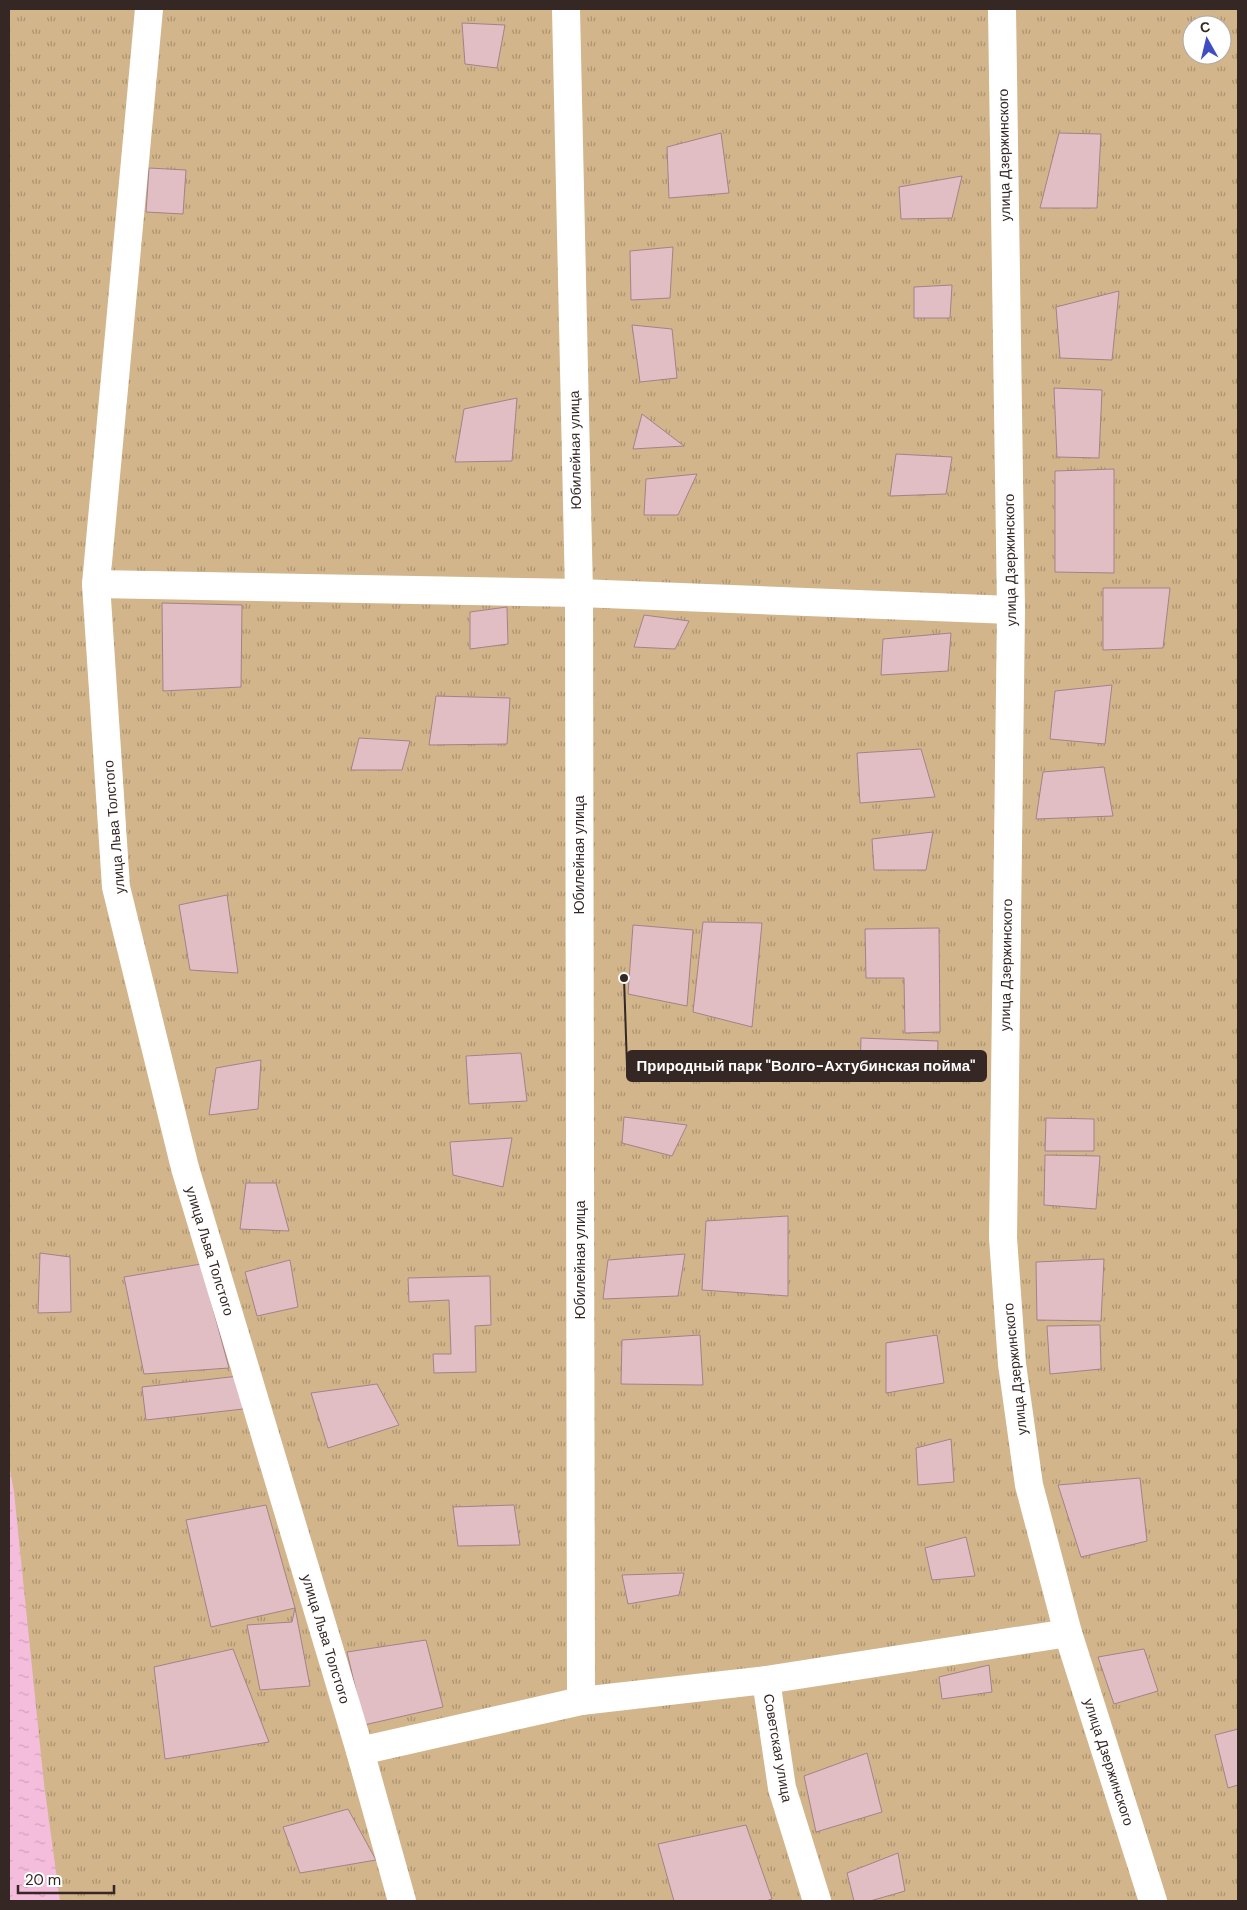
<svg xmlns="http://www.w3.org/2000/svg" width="1247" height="1910" font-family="'DM Sans',sans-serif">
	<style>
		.park { fill: url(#park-tufts); fill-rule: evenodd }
		.water { fill: url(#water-ripples) }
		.building { fill: #e1bec4; stroke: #a38288 }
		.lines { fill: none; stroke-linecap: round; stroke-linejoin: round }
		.minor { stroke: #fff; stroke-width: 28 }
		.labels { text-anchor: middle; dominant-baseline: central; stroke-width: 4; stroke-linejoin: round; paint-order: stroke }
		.street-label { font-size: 14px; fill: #342724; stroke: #fff }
		.leader { fill: none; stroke: #342724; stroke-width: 2 }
		.callout-dot { fill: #342724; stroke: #fff; stroke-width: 2 }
		.callout { fill: #342724; stroke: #342724; stroke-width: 2 }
		.callout-label { font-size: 15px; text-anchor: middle; font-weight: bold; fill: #fff }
	</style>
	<defs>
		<pattern id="park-tufts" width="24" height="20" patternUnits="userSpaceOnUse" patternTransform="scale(1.25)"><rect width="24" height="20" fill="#d2b58a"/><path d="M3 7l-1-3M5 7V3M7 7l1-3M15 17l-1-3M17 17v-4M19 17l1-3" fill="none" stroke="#ab9371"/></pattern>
		<pattern id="water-ripples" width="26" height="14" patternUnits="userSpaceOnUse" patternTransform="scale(1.25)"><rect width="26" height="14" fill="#f4bddc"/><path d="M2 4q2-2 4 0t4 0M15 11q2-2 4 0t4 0" fill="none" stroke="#d2a2bd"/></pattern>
	</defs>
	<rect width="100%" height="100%" fill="#fae5e0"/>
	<!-- park -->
	<path class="park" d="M9,9H1238V1901H9ZM1192,25H1222V55H1192Z"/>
	<!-- water -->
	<path class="water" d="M9,1464L14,1492L44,1784L60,1901H9Z"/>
	<!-- building -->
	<g class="building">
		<path d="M462,23L505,25L497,68L465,64Z"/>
		<path d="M721,133L729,193L669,198L667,147Z"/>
		<path d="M1059,133L1101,134L1097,208H1040Z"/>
		<path d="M149,168L186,170L183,214L146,212Z"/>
		<path d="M962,176L952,218L901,219L899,187Z"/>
		<path d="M673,247L670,298L631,300L630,251Z"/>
		<path d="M952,285L950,318H914V287Z"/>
		<path d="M1119,291L1112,360L1060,358L1056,307Z"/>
		<path d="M632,325L672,329L677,378L640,382Z"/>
		<path d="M1054,388L1102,390L1099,458L1057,457Z"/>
		<path d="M517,398L512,461L455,462L464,409Z"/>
		<path d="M642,414L684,446L633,449Z"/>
		<path d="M896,454L952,457L946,494L890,496Z"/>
		<path d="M1114,469V573L1055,572V471Z"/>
		<path d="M697,474L678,515H644L646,479Z"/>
		<path d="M1103,588H1170L1163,648L1103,650Z"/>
		<path d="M162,603L242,605L241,687L163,691Z"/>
		<path d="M507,607L508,644L470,649V612Z"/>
		<path d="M644,615L689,621L675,649L634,647Z"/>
		<path d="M951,633L948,671L881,675L883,639Z"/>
		<path d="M1112,685L1105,744L1050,739L1055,691Z"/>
		<path d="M436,696L510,698L507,744L429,745Z"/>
		<path d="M359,738L410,741L402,770H351Z"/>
		<path d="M921,749L935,797L860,803L857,753Z"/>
		<path d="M1104,767L1113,816L1036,819L1043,772Z"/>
		<path d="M933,832L926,870H874L872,839Z"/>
		<path d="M227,895L238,973L190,970L179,905Z"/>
		<path d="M703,922L762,923L752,1027L693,1012Z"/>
		<path d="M633,925L693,930L687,1006L628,994Z"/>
		<path d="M939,928L940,1032L905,1033L904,978H866L865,929Z"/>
		<path d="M861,1038L938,1041L937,1077L860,1074Z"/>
		<path d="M521,1053L527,1101L469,1104L466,1056Z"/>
		<path d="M261,1060L258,1109L209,1115L216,1068Z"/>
		<path d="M624,1117L687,1125L672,1156L622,1143Z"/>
		<path d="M1046,1118L1094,1119V1151H1045Z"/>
		<path d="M512,1138L503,1187L453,1175L450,1142Z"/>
		<path d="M1045,1155L1100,1156L1096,1209L1044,1205Z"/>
		<path d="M246,1183H276L289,1231L240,1229Z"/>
		<path d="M788,1216V1296L702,1290L706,1221Z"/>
		<path d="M40,1253L70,1257L71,1312L38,1313Z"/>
		<path d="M685,1254L678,1296L603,1299L608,1260Z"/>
		<path d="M1104,1259L1101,1321L1037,1320L1036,1262Z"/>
		<path d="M290,1260L298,1307L257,1316L245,1272Z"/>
		<path d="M201,1264L229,1368L144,1374L124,1277Z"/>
		<path d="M490,1276L491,1325L475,1326L476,1372L434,1373L433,1354H451L449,1300L409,1302L408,1278Z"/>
		<path d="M1100,1325L1101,1369L1050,1374L1047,1326Z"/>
		<path d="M700,1335L703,1385L621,1384L622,1340Z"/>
		<path d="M937,1335L944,1383L886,1393V1343Z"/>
		<path d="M239,1376L243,1409L146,1420L142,1387Z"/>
		<path d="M377,1384L399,1425L328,1448L311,1393Z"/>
		<path d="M951,1439L954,1482L918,1485L916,1448Z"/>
		<path d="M1140,1478L1147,1541L1081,1557L1058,1485Z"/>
		<path d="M266,1505L295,1608L211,1627L186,1520Z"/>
		<path d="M514,1505L520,1545L458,1546L453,1507Z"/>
		<path d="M966,1537L975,1576L932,1580L925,1548Z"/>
		<path d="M684,1573L679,1595L628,1604L622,1575Z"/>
		<path d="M295,1608L310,1686L260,1690L247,1625L292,1622Z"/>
		<path d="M426,1640L443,1707L364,1725L347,1652Z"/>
		<path d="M233,1649L269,1742L165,1759L154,1667Z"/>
		<path d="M1144,1649L1158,1691L1114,1704L1098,1657Z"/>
		<path d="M989,1665L992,1692L942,1699L939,1677Z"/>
		<path d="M1238,1729V1785L1228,1788L1215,1735Z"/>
		<path d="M867,1753L882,1812L816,1832L804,1776Z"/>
		<path d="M348,1809L376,1860L300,1873L283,1827Z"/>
		<path d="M746,1825L772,1899L766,1901H674L658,1844Z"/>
		<path d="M898,1853L905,1891L870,1901H854L847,1873Z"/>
	</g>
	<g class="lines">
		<!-- minor -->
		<g class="minor">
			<path d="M149,9L96,584L116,887L185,1168L360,1751L402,1901"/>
			<path d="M566,9L579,593L581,1701"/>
			<path d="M1002,9L1011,610L1003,1238L1012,1364L1029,1485L1068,1633L1153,1901"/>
			<path d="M96,584L579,593L1011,610"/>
			<path d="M766,1680L782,1788L817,1901"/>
			<path d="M360,1751L581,1701L766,1680L1068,1633"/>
		</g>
	</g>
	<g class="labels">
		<!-- street labels -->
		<g class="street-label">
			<text transform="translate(1004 155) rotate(-91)">улица Дзержинского</text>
			<text transform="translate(575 450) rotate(-91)">Юбилейная улица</text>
			<text transform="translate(1010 560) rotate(-91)">улица Дзержинского</text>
			<text transform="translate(114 827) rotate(-95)">улица Льва Толстого</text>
			<text transform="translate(579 855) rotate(-90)">Юбилейная улица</text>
			<text transform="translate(1006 965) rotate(-89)">улица Дзержинского</text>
			<text transform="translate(210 1251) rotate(73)">улица Льва Толстого</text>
			<text transform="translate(580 1260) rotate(-90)">Юбилейная улица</text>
			<text transform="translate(1015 1369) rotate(-96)">улица Дзержинского</text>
			<text transform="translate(326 1639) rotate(73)">улица Льва Толстого</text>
			<text transform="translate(778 1748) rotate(80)">Советская улица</text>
			<text transform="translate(1109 1762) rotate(72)">улица Дзержинского</text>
		</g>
	</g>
	<!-- callouts -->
	<path class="leader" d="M624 978L627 1066"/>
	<circle class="callout-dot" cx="624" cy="978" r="5"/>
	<rect class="callout" x="627" y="1051" width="359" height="30" rx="5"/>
	<g class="callout-label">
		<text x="806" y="1071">Природный парк "Волго-Ахтубинская пойма"</text>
	</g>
	<!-- border -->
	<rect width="1247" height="1910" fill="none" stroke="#342724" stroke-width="20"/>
	<!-- north arrow -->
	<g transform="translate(1207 40) rotate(352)"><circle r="24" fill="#ffffff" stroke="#aea9a7"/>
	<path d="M0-4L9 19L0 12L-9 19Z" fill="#3e4ec2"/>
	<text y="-8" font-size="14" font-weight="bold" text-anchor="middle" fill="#342724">С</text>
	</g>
	<!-- scale -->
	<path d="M18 1885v8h96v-8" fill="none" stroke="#342724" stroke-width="2.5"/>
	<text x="25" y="1885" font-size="15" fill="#342724" stroke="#ffffff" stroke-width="4" paint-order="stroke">20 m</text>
</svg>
